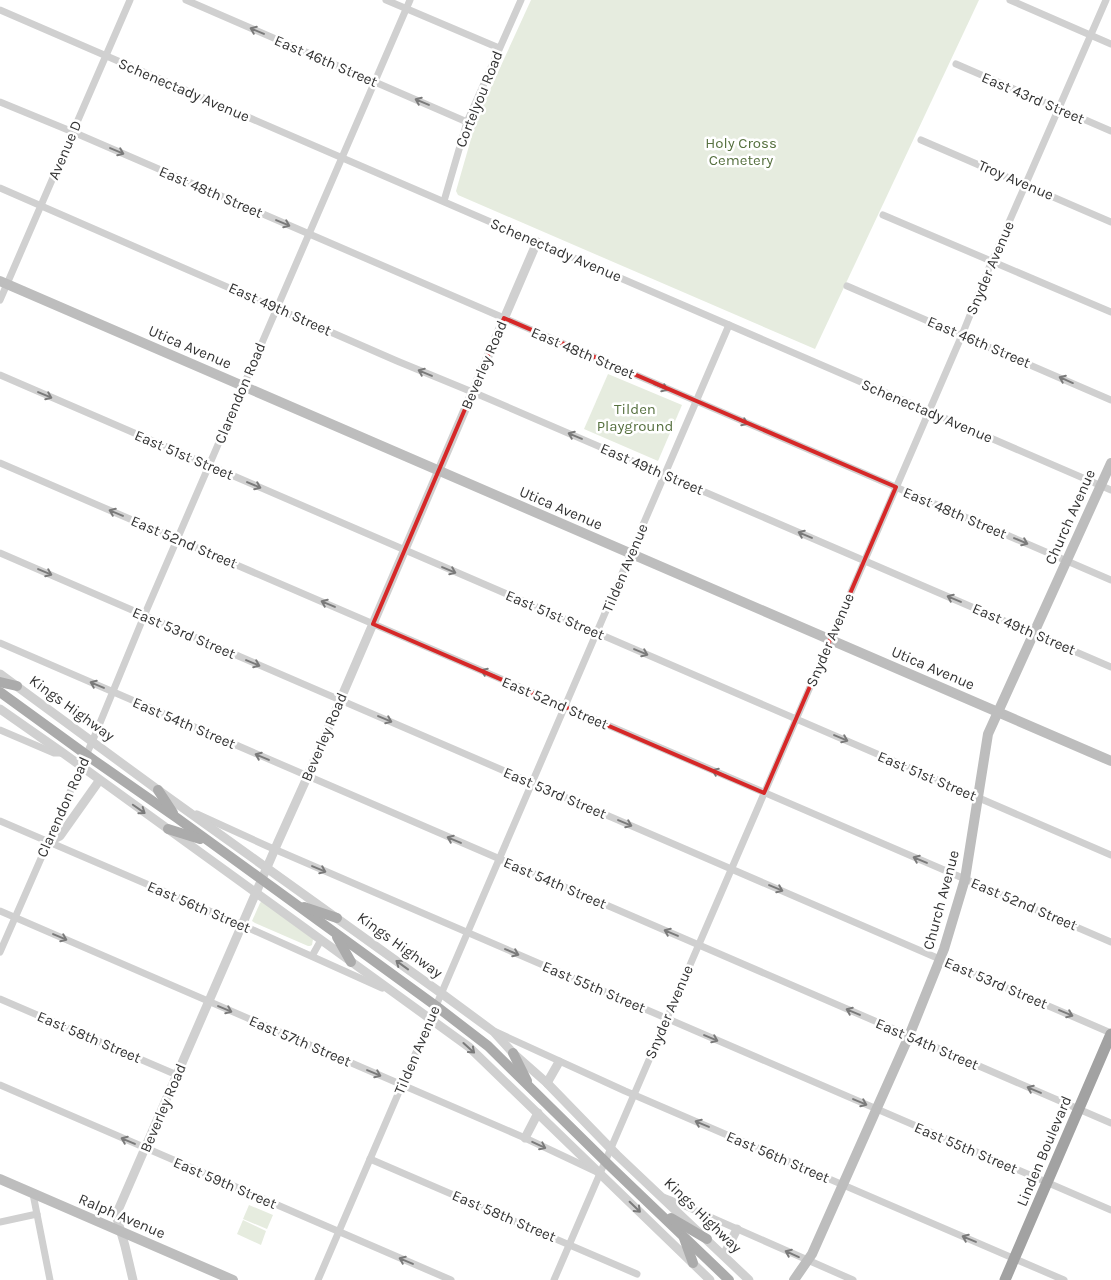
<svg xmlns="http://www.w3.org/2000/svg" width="1111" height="1280" font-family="Karla,sans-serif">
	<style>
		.green { fill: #e6ecdf }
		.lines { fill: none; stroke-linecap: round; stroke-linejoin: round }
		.minor { stroke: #d0d0d0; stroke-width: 7 }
		.tertiary { stroke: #d0d0d0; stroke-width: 9 }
		.secondary { stroke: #bdbdbd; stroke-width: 10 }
		.primary { stroke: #ababab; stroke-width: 10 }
		.trunk { stroke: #a2a2a2; stroke-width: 11 }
		.oneway { stroke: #7a7a7a }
		.marked { fill: none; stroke: #d62828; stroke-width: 4; stroke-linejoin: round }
		.labels { text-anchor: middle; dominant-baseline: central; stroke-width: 5; stroke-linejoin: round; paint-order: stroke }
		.street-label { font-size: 15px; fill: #333; stroke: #fff }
		.park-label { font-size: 15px; fill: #56703f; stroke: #fff }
	</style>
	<rect width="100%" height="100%" fill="#fff"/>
	<!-- green -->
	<g class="green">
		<path d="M531,0H979L815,349L458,195L456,191L477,118Z"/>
		<path d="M608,374L682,405L658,461L584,429Z"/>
		<path d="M262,901L313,939L312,945L310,946H308L255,923L252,921L260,903Z"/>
		<path d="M249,1205L273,1215L267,1229L243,1219Z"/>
		<path d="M243,1220L266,1231L261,1245L237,1234Z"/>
	</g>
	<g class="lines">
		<!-- minor -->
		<g class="minor">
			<path d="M186,0L467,122"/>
			<path d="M386,0L499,48"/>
			<path d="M1010,0L1111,44"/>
			<path d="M0,10L1111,490"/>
			<path d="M956,64L1111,131"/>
			<path d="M0,102L73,132L1111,580"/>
			<path d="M921,140L1111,222"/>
			<path d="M0,188L397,361L482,396L1111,667"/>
			<path d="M444,201L467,122L521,0"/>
			<path d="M883,215L1111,312"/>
			<path d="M847,286L1111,400"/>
			<path d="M0,300L130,0"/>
			<path d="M0,375L1111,855"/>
			<path d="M0,463L1111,942"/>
			<path d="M0,553L1111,1033"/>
			<path d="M0,643L1111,1123"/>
			<path d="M0,730L54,753H63"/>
			<path d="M197,814L267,846L1111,1210"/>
			<path d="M0,821L242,925L382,988"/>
			<path d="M0,911L525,1138L595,1171"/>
			<path d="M0,952L95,735L144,616L410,0"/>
			<path d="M312,956L321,940"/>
			<path d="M0,999L177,1075"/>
			<path d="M496,1032L625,1091L1064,1280"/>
			<path d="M0,1085L451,1280"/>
			<path d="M370,1159L637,1274"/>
			<path d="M33,1194L50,1280"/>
			<path d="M663,1197L676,1202L853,1280"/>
			<path d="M0,1222L37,1214"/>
			<path d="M318,1280L729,325"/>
			<path d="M554,1280L962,335L989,268L1106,0"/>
		</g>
		<!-- tertiary -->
		<g class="tertiary">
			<path d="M0,674L158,790L441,993L494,1032L513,1053L547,1083L617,1155L749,1280"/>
			<path d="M0,709L63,753L469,1047L710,1280"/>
			<path d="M48,842L60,836L99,781"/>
			<path d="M547,1083L559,1062"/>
			<path d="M525,1138L538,1113"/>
			<path d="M724,1255L737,1229"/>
			<path d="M133,1280L125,1246L116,1215L278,842L305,782L537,242"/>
		</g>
		<!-- secondary -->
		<g class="secondary">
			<path d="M0,281L1111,761"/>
			<path d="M0,1179L233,1280"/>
			<path d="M794,1280L812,1254L909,1036L944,949L965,879L988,734L1111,463"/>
		</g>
		<!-- primary -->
		<g class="primary">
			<path d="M0,682L17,686"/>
			<path d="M0,692L95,761L177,818L436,1006L488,1046L612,1168L729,1280"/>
			<path d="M158,790L173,813"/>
			<path d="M168,829L200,839"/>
			<path d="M304,907L337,918"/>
			<path d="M337,937L351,962"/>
			<path d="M513,1053L527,1081"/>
			<path d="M671,1218L707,1239"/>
			<path d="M684,1238L693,1263"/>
		</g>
		<!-- trunk -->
		<path class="trunk" d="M1005,1280L1111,1034"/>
	</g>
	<!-- one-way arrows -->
	<defs><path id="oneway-shaft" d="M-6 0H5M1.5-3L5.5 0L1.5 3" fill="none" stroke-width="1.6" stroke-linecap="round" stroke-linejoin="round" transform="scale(1.25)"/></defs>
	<g class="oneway">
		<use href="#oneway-shaft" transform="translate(257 31) rotate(-157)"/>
		<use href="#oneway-shaft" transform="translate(422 102) rotate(-157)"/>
		<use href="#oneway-shaft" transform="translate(117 151) rotate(23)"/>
		<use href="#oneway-shaft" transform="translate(283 223) rotate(23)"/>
		<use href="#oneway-shaft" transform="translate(425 373) rotate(-157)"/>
		<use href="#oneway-shaft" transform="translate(1066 380) rotate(-156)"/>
		<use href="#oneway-shaft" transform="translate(661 387) rotate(23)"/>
		<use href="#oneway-shaft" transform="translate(45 395) rotate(23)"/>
		<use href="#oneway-shaft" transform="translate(741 421) rotate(23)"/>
		<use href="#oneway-shaft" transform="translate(575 436) rotate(-157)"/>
		<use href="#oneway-shaft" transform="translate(254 485) rotate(23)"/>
		<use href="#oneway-shaft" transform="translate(116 513) rotate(-157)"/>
		<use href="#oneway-shaft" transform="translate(805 535) rotate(-157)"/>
		<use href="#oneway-shaft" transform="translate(1021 541) rotate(23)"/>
		<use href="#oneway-shaft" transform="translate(449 570) rotate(23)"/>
		<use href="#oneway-shaft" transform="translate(45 572) rotate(23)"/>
		<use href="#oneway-shaft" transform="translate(954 599) rotate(-157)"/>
		<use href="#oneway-shaft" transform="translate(328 604) rotate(-157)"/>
		<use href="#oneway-shaft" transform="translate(641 652) rotate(23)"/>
		<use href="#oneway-shaft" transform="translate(253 663) rotate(23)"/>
		<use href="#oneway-shaft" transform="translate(488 673) rotate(-157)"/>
		<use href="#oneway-shaft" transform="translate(97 685) rotate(-157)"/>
		<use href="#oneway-shaft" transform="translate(385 719) rotate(23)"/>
		<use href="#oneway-shaft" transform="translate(841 738) rotate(23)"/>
		<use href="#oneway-shaft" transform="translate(262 757) rotate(-157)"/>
		<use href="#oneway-shaft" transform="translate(719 773) rotate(-157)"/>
		<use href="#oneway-shaft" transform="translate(139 809) rotate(35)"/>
		<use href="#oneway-shaft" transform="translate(625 823) rotate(23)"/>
		<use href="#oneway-shaft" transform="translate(454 840) rotate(-157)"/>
		<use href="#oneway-shaft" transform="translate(920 860) rotate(-157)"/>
		<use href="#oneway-shaft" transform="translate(319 869) rotate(23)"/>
		<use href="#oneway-shaft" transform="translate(776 888) rotate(23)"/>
		<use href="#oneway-shaft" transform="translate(671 933) rotate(-157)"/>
		<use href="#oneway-shaft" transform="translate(60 937) rotate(23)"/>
		<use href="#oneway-shaft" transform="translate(512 952) rotate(23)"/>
		<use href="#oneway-shaft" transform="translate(402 965) rotate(-144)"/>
		<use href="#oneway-shaft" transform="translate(225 1009) rotate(23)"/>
		<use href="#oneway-shaft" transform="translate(853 1012) rotate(-157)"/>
		<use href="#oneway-shaft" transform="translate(1066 1013) rotate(23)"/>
		<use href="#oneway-shaft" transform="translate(711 1038) rotate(23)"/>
		<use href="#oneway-shaft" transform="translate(469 1048) rotate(42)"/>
		<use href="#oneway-shaft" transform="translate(374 1073) rotate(23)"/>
		<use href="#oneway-shaft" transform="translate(1034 1090) rotate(-157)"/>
		<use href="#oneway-shaft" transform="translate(860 1102) rotate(23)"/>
		<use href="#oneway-shaft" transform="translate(702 1124) rotate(-157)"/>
		<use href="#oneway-shaft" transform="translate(128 1141) rotate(-157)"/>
		<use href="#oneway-shaft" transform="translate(539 1145) rotate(25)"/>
		<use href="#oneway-shaft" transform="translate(635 1207) rotate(44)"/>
		<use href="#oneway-shaft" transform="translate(969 1239) rotate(-157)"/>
		<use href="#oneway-shaft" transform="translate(792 1254) rotate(-156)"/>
		<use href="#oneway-shaft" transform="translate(406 1261) rotate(-157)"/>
	</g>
	<!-- marked area -->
	<path class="marked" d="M504,318L896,487L764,793L373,624Z"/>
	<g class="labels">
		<!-- street labels -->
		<g class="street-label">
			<text transform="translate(326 61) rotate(23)">East 46th Street</text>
			<text transform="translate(184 90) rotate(23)">Schenectady Avenue</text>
			<text transform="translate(1033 98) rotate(23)">East 43rd Street</text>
			<text transform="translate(479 99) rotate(-68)">Cortelyou Road</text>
			<text transform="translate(65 150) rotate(-67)">Avenue D</text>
			<text transform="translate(1016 180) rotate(23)">Troy Avenue</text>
			<text transform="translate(211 192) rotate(23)">East 48th Street</text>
			<text transform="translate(556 250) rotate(23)">Schenectady Avenue</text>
			<text transform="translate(990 268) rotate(-67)">Snyder Avenue</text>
			<text transform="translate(280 309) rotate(24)">East 49th Street</text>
			<text transform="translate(979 342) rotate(23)">East 46th Street</text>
			<text transform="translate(190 347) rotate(23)">Utica Avenue</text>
			<text transform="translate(583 353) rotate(23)">East 48th Street</text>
			<text transform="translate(484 365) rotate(-67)">Beverley Road</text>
			<text transform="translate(240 393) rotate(-67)">Clarendon Road</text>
			<text transform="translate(927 411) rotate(23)">Schenectady Avenue</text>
			<text transform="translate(184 455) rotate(23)">East 51st Street</text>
			<text transform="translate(652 469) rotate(23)">East 49th Street</text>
			<text transform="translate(561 508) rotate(23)">Utica Avenue</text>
			<text transform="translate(955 513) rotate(23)">East 48th Street</text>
			<text transform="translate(1070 517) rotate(-66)">Church Avenue</text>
			<text transform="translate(184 542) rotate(23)">East 52nd Street</text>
			<text transform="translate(625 568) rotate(-67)">Tilden Avenue</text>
			<text transform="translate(555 615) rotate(23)">East 51st Street</text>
			<text transform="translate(1024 629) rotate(23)">East 49th Street</text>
			<text transform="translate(184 633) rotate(23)">East 53rd Street</text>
			<text transform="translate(830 640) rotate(-67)">Snyder Avenue</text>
			<text transform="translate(933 668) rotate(23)">Utica Avenue</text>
			<text transform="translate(555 703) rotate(23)">East 52nd Street</text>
			<text transform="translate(72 708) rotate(36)">Kings Highway</text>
			<text transform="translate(184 723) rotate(23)">East 54th Street</text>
			<text transform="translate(324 737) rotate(-67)">Beverley Road</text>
			<text transform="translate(927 776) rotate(23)">East 51st Street</text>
			<text transform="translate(555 793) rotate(23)">East 53rd Street</text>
			<text transform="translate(63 807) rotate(-66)">Clarendon Road</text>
			<text transform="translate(555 883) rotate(23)">East 54th Street</text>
			<text transform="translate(941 900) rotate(-75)">Church Avenue</text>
			<text transform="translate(1024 904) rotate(23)">East 52nd Street</text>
			<text transform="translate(199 907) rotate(23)">East 56th Street</text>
			<text transform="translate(400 945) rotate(36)">Kings Highway</text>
			<text transform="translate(996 983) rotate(23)">East 53rd Street</text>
			<text transform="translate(594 987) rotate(23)">East 55th Street</text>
			<text transform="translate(669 1012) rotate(-67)">Snyder Avenue</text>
			<text transform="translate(89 1037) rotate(23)">East 58th Street</text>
			<text transform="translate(300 1041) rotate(23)">East 57th Street</text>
			<text transform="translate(927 1044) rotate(23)">East 54th Street</text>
			<text transform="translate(417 1050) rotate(-67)">Tilden Avenue</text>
			<text transform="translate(163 1108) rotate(-67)">Beverley Road</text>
			<text transform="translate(966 1148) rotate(23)">East 55th Street</text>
			<text transform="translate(1044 1151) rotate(-67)">Linden Boulevard</text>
			<text transform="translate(778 1157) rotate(23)">East 56th Street</text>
			<text transform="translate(225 1183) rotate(23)">East 59th Street</text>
			<text transform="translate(703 1215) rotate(44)">Kings Highway</text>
			<text transform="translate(122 1216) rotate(23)">Ralph Avenue</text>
			<text transform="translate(504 1216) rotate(23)">East 58th Street</text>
		</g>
		<!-- park labels -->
		<g class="park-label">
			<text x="741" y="143">Holy Cross<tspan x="741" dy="17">Cemetery</tspan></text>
			<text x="635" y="409">Tilden<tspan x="635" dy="17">Playground</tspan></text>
		</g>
	</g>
</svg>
